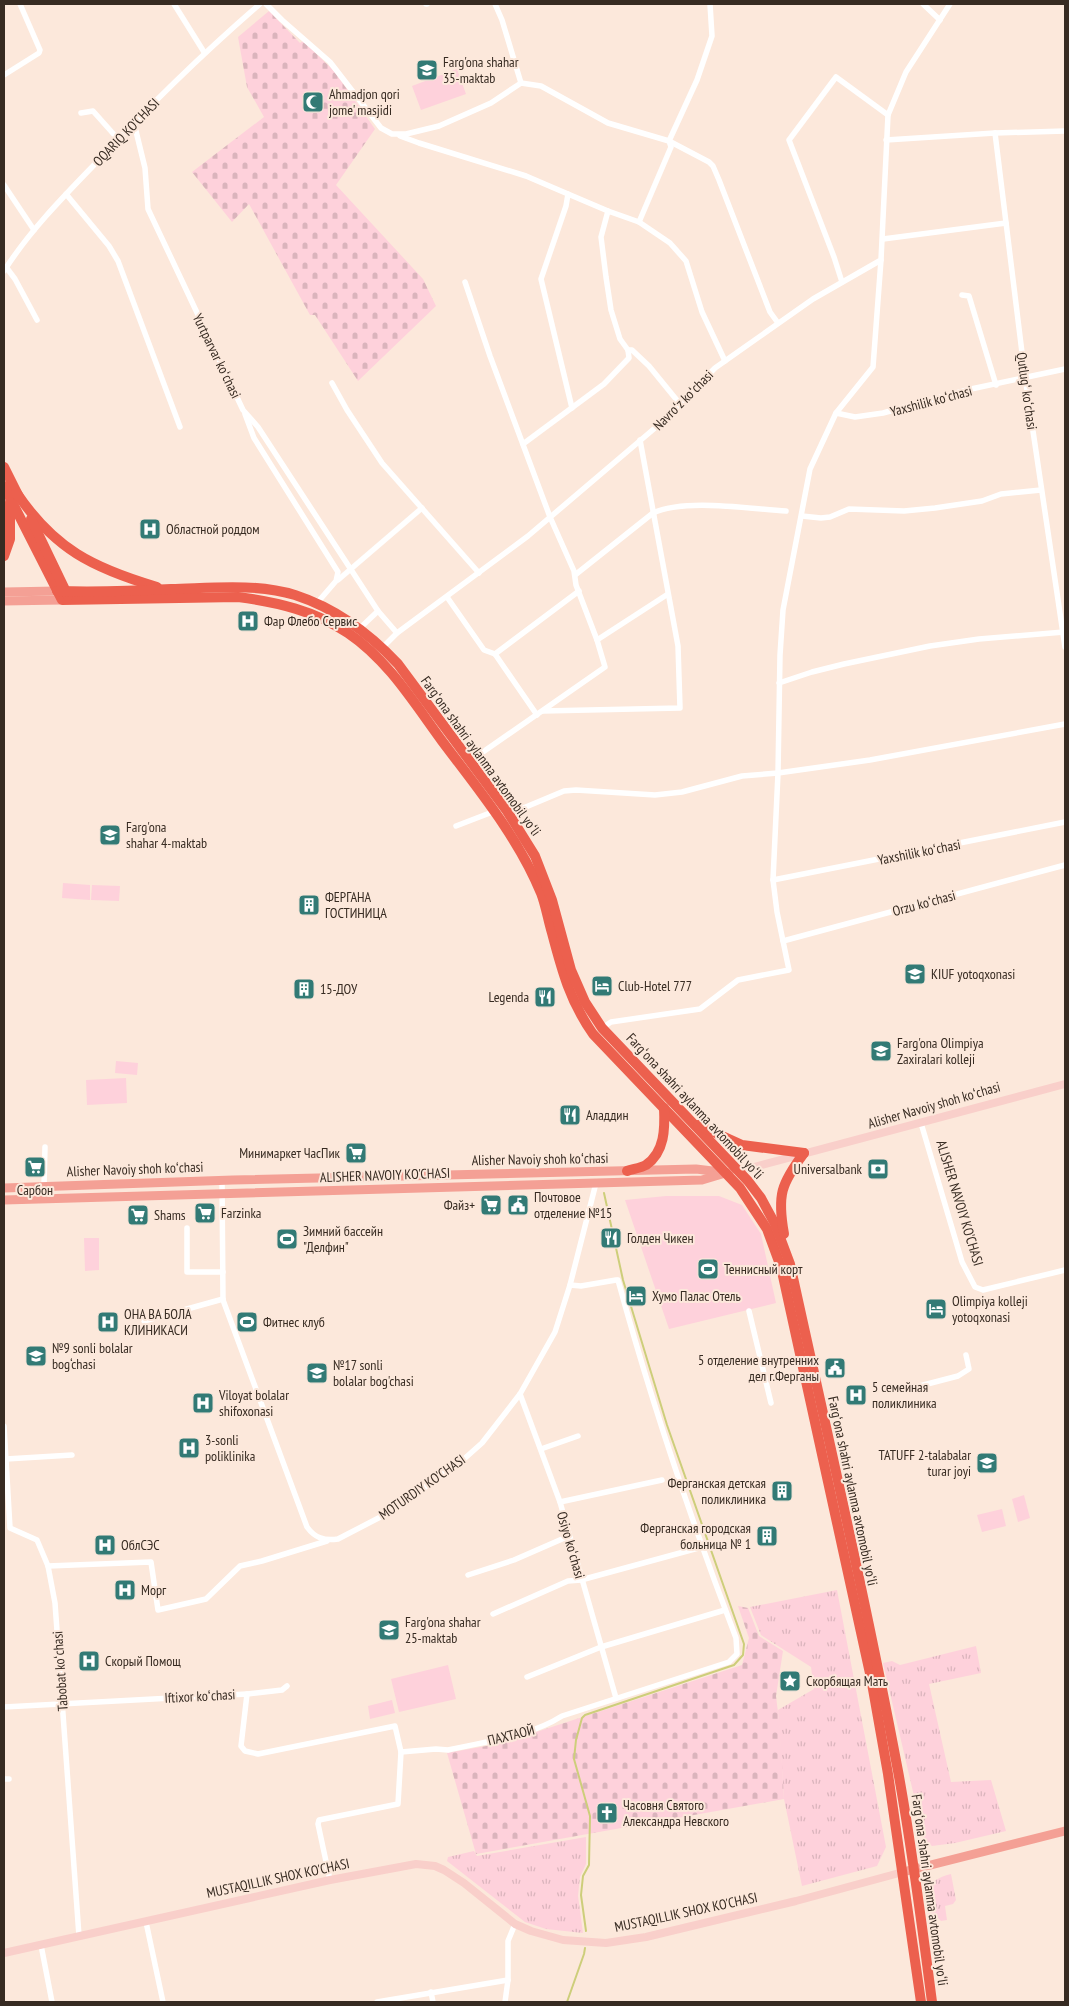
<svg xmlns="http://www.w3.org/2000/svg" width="1069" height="2006" font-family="'PT Sans Narrow',sans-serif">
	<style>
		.grass { fill: url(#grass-tufts) }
		.cemetery { fill: url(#cemetery-stones) }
		.park { fill: #fed1db }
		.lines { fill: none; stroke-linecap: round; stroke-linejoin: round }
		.stream { stroke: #cdce7a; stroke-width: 2 }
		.street { stroke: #fff; stroke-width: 5.5 }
		.secondary { stroke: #f9cfca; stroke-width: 8 }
		.primary { stroke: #f4a095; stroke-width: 9 }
		.highway { stroke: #ec604e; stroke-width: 10 }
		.labels { text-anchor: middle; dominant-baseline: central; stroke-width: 4; stroke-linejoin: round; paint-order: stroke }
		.poi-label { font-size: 14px; fill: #372b22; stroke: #fce8db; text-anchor: start }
		.street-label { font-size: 14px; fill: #372b22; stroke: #fce8db }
	</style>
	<defs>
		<pattern id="grass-tufts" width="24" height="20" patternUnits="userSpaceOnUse" patternTransform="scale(1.25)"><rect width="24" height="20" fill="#fed1db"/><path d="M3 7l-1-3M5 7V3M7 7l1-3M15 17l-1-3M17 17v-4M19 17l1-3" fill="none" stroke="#dab4bc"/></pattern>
		<pattern id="cemetery-stones" width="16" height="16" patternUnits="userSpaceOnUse" patternTransform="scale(1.25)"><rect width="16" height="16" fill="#fed1db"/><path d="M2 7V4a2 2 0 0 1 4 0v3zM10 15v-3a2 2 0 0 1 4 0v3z" fill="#dab4bc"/></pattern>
	</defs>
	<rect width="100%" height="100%" fill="#fce8db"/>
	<!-- grass -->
	<g class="grass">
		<path d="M837,1590L886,1847L877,1866L802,1886L784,1799L778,1710L814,1689L811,1667L761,1635L750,1607Z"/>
		<path d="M976,1646L981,1673L929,1684L951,1782L991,1780L1006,1831L955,1843L932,1846L924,1839L883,1663L892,1661L900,1665Z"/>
		<path d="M586,1837V1864L580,1877L578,1896L583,1933L546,1929L525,1922L447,1861L448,1857L474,1851L477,1856Z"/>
		<path d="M951,1874L956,1900L953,1904L945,1906L947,1920L941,1921L937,1917H928C925,1892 924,1881 951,1874Z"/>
	</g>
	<!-- cemetery -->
	<g class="cemetery">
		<path d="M269,11L300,43L303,41L334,71L375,129L336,185L423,279L436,306L358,381L315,315H310L249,204L232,222L192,172L264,117L247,87L238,37Z"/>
		<path d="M738,1606L748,1608L759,1636L783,1651L776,1696L780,1729L784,1799L476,1854L447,1753L503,1743L742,1665L749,1638Z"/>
	</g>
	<!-- park -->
	<g class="park">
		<path d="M457,69L466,94L421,110L412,86Z"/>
		<path d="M63,883L90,885V900L62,898Z"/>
		<path d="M92,885L120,886L119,901L91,900Z"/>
		<path d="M116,1061L138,1063L137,1075L115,1073Z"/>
		<path d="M126,1078L127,1103L87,1105L86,1080Z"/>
		<path d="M666,1196H719L742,1205L761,1234L776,1303L669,1329L625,1200Z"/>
		<path d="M84,1238H99V1270L85,1271Z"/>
		<path d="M1024,1495L1030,1518L1018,1522L1012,1499Z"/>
		<path d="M1002,1509L1006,1526L982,1532L977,1515Z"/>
		<path d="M448,1665L456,1699L399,1712L391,1679Z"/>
		<path d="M392,1700L395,1713L370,1719L368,1706Z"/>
	</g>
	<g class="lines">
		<!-- stream -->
		<g class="stream">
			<path d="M586,1931L581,1895L583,1876L589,1865L590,1816L574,1759L576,1740L582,1718L585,1715L734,1665L743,1655L744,1644L667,1425L623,1280L604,1193"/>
			<path d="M567,2002L584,1954L585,1948"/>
		</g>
		<!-- street -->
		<g class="street">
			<path d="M174,4L204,52"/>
			<path d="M266,4L282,20L330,62L381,128L392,134H406L439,126L491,103L521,83L541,86L608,123L669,141L709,162L713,166L719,180L770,312L778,323"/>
			<path d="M426,4H427"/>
			<path d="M495,4L502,20L521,83"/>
			<path d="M923,4L940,20"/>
			<path d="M4,75L39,53L40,50L20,4"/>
			<path d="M81,113L93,111L118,139"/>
			<path d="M134,123L145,168L148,209L243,410L258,427L378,611L397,633"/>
			<path d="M995,133L1025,377L1065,647"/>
			<path d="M400,136L419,143L526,176L568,194"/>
			<path d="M886,140L995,133L1065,131"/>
			<path d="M4,185L34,230"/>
			<path d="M66,194L109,246L118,261L180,427"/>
			<path d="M639,222L670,243L686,261L702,312L725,361"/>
			<path d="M883,239L1006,223"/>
			<path d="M6,267L15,279L37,320"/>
			<path d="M4,271C28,233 61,199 93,166C146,109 201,55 260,4"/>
			<path d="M465,282L490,356L550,517L574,571L576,585L597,640L605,667L470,761"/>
			<path d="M842,282L834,257L789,140L836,77L888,115"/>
			<path d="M962,295L969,296L996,385"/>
			<path d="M628,350H632L649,366L680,404"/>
			<path d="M332,383L347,410L382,463L479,573"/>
			<path d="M572,408L541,279L566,206L568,194L608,211"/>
			<path d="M836,413L855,417L883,413L971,389L1065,369"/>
			<path d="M245,414L254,438L338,572L336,581L317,603"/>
			<path d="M523,444L604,384L629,358L628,350L620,339L611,310L606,277L601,237L608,211L639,222L671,147L669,141L697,80L712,36L710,4"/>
			<path d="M802,516L821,518L830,517L849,509L904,511L935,508L982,501L1001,494L1041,490"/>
			<path d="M575,575L653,513C686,498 749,509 786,511"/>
			<path d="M338,580L422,508"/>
			<path d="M447,597L484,650L495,654L537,715"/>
			<path d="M359,629L378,611"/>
			<path d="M597,640L668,594"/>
			<path d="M382,648L397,633L528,536L662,422L715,368L813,299L881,260L888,115L906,72L950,4"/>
			<path d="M495,654L579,591"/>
			<path d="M779,683L812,672L844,664L930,646L979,639L1064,632"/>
			<path d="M543,711L680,708L678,646L640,440"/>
			<path d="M509,814L564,791L576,790L655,795L682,792L742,776L778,773L870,760L1065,724"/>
			<path d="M456,826L495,811"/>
			<path d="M773,880L1065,822"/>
			<path d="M783,941L1065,865"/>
			<path d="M602,1028L611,1022L700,1009L738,980L789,970L777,912L773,880L778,773L780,655L783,610L810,469L836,413L873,367L881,260"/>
			<path d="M921,1123L962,1262L975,1287L983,1290L1065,1270"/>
			<path d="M222,1180L223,1300L307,1527C315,1538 324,1541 338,1539L392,1511L464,1459L482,1443L520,1394L555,1332L570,1285L596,1183"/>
			<path d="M44,1186L45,1147"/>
			<path d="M187,1228V1272H223"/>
			<path d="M570,1285L581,1286L616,1280"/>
			<path d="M749,1311L771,1403"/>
			<path d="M144,1321L223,1299"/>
			<path d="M908,1389L958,1376L969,1369L966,1355"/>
			<path d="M520,1394L560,1502L616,1698"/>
			<path d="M4,1426L10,1528L37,1540L48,1566L55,1603L79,1936"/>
			<path d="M541,1449L578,1436"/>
			<path d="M6,1459L72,1455"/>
			<path d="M560,1502L662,1480"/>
			<path d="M48,1566L151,1562L158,1610L206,1599L240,1566L262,1561L327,1541"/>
			<path d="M468,1575L514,1560L569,1536"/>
			<path d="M493,1614L568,1581L581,1580L702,1547"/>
			<path d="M527,1677L601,1647L725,1610"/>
			<path d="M247,1694L282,1690L287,1686"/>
			<path d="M4,1707L247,1694L241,1746L245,1751L258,1754L395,1726L401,1752L398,1804L319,1820L318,1824L330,1880"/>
			<path d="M401,1752L436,1749L448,1750C487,1741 529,1737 562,1716L729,1662L737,1654L736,1638C691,1520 651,1401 618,1280"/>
			<path d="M4,1779H9"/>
			<path d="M146,1922L163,2002"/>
			<path d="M41,1945L52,2002"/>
			<path d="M431,1992L433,2002"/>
			<path d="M377,2002L508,1980"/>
			<path d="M505,2002L508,1980V1941L515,1924"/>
		</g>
		<!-- secondary -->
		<g class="secondary">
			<path d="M739,1171L1065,1084"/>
			<path d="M4,1953L330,1880L416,1864L435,1866L444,1870L464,1883L515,1924L531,1931L563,1940L606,1943L646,1937L796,1901L903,1872"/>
		</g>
		<!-- primary -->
		<g class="primary">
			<path d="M4,592L57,591"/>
			<path d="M4,601L62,600"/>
			<path d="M4,1188L233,1180L696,1169L729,1173"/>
			<path d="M4,1200L702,1180L722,1174"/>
			<path d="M903,1872L1065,1831"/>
		</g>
		<!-- highway -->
		<g class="highway">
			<path d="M4,467L19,497"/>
			<path d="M4,486L62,600L238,597C277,602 315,611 348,633C388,660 414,703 442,741C478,789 518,837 541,893C546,906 548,920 552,933C562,971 570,1001 593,1034L740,1188L767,1229L781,1267L871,1678L888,1774L921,2002"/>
			<path d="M16,492C54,549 93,568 157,587"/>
			<path d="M31,519L68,596"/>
			<path d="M4,556L10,539V502"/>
			<path d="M57,591C95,592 133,591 171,589C212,588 255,583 295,595C335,608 370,634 398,664L507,811L535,856L552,900L571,970L585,1002L602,1028L748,1181L761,1198L775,1224L790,1264C827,1433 866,1601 898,1771C912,1847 922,1925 932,2002"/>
			<path d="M698,1125L742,1145L804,1153"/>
			<path d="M627,1171C632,1169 641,1168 646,1165C665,1152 665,1128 664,1108"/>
			<path d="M784,1234C777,1195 781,1184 804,1153"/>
		</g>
	</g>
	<!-- icons -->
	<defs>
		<g id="school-square" transform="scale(1.125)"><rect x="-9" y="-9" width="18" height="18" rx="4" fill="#327a75" stroke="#fce8db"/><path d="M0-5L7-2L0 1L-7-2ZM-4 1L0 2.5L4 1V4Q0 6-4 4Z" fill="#fff"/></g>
		<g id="mosque-square" transform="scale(1.125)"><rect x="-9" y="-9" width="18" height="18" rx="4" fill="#327a75" stroke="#fce8db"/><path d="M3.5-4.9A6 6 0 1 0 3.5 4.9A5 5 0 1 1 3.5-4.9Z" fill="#fff"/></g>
		<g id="hospital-square" transform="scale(1.125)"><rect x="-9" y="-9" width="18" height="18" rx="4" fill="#327a75" stroke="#fce8db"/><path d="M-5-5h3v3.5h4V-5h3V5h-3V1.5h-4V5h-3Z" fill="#fff"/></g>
		<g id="building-square" transform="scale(1.125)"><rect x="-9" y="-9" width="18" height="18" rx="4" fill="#327a75" stroke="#fce8db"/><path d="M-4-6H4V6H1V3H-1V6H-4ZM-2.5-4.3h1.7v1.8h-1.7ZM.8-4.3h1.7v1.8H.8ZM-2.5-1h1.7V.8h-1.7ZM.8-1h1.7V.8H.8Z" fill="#fff"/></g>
		<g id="university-square" transform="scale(1.125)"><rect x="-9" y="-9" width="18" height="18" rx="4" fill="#327a75" stroke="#fce8db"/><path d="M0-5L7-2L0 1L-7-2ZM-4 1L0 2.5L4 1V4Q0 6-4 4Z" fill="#fff"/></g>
		<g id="hotel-square" transform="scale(1.125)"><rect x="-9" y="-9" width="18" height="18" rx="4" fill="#327a75" stroke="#fce8db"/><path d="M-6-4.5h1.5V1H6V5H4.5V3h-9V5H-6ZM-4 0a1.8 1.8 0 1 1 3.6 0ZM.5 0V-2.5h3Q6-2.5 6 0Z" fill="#fff"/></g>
		<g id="restaurant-square" transform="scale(1.125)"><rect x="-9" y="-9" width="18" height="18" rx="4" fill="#327a75" stroke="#fce8db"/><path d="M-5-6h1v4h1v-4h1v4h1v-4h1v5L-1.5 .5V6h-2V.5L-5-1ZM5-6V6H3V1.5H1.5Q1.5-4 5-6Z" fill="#fff"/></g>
		<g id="supermarket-square" transform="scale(1.125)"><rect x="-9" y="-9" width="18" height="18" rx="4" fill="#327a75" stroke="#fce8db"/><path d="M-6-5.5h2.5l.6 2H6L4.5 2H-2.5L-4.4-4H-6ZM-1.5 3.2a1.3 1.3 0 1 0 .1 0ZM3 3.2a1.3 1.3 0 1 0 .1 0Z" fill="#fff"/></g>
		<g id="bank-square" transform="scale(1.125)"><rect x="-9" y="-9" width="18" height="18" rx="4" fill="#327a75" stroke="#fce8db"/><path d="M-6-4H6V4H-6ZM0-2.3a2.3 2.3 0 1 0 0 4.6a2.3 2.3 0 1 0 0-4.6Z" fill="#fff"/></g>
		<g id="civic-square" transform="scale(1.125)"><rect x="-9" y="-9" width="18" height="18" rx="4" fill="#327a75" stroke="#fce8db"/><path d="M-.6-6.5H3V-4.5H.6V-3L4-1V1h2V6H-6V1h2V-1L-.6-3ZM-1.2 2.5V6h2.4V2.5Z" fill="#fff"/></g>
		<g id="stadium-square" transform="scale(1.125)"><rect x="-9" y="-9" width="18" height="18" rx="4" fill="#327a75" stroke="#fce8db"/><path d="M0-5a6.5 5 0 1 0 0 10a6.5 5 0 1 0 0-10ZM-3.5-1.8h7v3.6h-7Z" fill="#fff"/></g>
		<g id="sight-square" transform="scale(1.125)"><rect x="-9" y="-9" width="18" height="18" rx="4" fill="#327a75" stroke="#fce8db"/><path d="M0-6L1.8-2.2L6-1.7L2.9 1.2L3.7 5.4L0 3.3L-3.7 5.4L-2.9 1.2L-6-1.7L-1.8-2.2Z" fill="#fff"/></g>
		<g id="church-square" transform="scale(1.125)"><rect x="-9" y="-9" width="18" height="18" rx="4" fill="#327a75" stroke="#fce8db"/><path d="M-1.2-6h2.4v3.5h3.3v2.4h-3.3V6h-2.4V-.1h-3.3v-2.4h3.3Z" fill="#fff"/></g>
	</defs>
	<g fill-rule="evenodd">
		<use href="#school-square" x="427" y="70"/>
		<use href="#mosque-square" x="313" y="102"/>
		<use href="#hospital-square" x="150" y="529"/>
		<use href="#hospital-square" x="248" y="621"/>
		<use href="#school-square" x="110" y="835"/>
		<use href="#building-square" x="309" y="905"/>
		<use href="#university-square" x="915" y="974"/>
		<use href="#hotel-square" x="602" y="986"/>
		<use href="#building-square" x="304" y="989"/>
		<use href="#restaurant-square" x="545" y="997"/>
		<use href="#university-square" x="881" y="1051"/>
		<use href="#restaurant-square" x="570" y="1115"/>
		<use href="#supermarket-square" x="356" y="1153"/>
		<use href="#supermarket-square" x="35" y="1167"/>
		<use href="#bank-square" x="878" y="1169"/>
		<use href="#supermarket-square" x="491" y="1205"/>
		<use href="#civic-square" x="518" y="1205"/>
		<use href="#supermarket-square" x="205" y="1213"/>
		<use href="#supermarket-square" x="138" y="1215"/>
		<use href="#restaurant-square" x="611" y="1238"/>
		<use href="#stadium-square" x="287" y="1239"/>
		<use href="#stadium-square" x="708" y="1269"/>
		<use href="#hotel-square" x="636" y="1296"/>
		<use href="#hotel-square" x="936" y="1309"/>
		<use href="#hospital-square" x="108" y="1322"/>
		<use href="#stadium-square" x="247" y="1322"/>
		<use href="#school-square" x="36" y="1356"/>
		<use href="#civic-square" x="835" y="1368"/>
		<use href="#school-square" x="317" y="1373"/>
		<use href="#hospital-square" x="856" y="1395"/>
		<use href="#hospital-square" x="203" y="1403"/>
		<use href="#hospital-square" x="189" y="1448"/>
		<use href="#university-square" x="987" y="1463"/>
		<use href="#building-square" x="782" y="1491"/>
		<use href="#building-square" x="767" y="1536"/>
		<use href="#hospital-square" x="105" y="1545"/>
		<use href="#hospital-square" x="125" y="1590"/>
		<use href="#school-square" x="389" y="1630"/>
		<use href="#hospital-square" x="89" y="1661"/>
		<use href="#sight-square" x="790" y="1681"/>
		<use href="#church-square" x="607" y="1813"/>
	</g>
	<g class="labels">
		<!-- poi labels -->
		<g class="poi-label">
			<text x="443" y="62">Farg'ona shahar<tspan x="443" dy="16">35-maktab</tspan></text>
			<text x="329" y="94">Ahmadjon qori<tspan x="329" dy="16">jome' masjidi</tspan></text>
			<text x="166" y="529">Областной роддом</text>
			<text x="264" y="621">Фар Флебо Сервис</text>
			<text x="126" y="827">Farg'ona<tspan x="126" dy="16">shahar 4-maktab</tspan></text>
			<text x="325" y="897">ФЕРГАНА<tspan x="325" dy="16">ГОСТИНИЦА</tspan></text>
			<text x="931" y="974">KIUF yotoqxonasi</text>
			<text x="618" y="986">Club-Hotel 777</text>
			<text x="320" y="989">15-ДОУ</text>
			<text x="529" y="997" text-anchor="end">Legenda</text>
			<text x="897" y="1043">Farg'ona Olimpiya<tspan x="897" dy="16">Zaxiralari kolleji</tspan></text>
			<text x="586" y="1115">Аладдин</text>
			<text x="340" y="1153" text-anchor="end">Минимаркет ЧасПик</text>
			<text x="862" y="1169" text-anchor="end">Universalbank</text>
			<text x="35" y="1190" text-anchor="middle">Сарбон</text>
			<text x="534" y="1197">Почтовое<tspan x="534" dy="16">отделение №15</tspan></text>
			<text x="475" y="1205" text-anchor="end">Файз+</text>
			<text x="221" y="1213">Farzinka</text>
			<text x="154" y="1215">Shams</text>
			<text x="303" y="1231">Зимний бассейн<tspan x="303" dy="16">"Делфин"</tspan></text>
			<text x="627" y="1238">Голден Чикен</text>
			<text x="724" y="1269">Теннисный корт</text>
			<text x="652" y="1296">Хумо Палас Отель</text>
			<text x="952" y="1301">Olimpiya kolleji<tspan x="952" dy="16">yotoqxonasi</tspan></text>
			<text x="124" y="1314">ОНА ВА БОЛА<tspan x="124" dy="16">КЛИНИКАСИ</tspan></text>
			<text x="263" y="1322">Фитнес клуб</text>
			<text x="52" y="1348">№9 sonli bolalar<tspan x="52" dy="16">bog‘chasi</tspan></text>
			<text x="819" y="1360" text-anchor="end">5 отделение внутренних<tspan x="819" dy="16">дел г.Ферганы</tspan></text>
			<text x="333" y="1365">№17 sonli<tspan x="333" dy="16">bolalar bog'chasi</tspan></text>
			<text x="872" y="1387">5 семейная<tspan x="872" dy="16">поликлиника</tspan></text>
			<text x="219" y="1395">Viloyat bolalar<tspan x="219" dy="16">shifoxonasi</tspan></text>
			<text x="205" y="1440">3-sonli<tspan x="205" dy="16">poliklinika</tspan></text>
			<text x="971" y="1455" text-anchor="end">TATUFF 2-talabalar<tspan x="971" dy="16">turar joyi</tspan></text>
			<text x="766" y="1483" text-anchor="end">Ферганская детская<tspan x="766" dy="16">поликлиника</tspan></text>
			<text x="751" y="1528" text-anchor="end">Ферганская городская<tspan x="751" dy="16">больница № 1</tspan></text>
			<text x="121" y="1545">ОблСЭС</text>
			<text x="141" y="1590">Морг</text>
			<text x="405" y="1622">Farg'ona shahar<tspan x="405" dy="16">25-maktab</tspan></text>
			<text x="105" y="1661">Скорый Помощ</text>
			<text x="806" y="1681">Скорбящая Мать</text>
			<text x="623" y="1805">Часовня Святого<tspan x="623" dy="16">Александра Невского</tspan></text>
		</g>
		<!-- street labels -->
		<g class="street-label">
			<text transform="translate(126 132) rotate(-46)">OQARIQ KO'CHASI</text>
			<text transform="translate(217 356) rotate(64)">Yurtparvar koʻchasi</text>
			<text transform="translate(1027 391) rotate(82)">Qutlugʻ koʻchasi</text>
			<text transform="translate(683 400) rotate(-45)">Navroʻz koʻchasi</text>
			<text transform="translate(931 401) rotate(-15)">Yaxshilik koʻchasi</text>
			<text transform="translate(481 756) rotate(54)">Fargʻona shahri aylanma avtomobil yoʻli</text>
			<text transform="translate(919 852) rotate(-11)">Yaxshilik koʻchasi</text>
			<text transform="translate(924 903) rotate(-15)">Orzu koʻchasi</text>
			<text transform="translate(934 1105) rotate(-16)">Alisher Navoiy shoh koʻchasi</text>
			<text transform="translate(695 1106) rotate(47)">Fargʻona shahri aylanma avtomobil yoʻli</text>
			<text transform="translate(540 1159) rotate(-1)">Alisher Navoiy shoh koʻchasi</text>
			<text transform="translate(135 1169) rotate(-2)">Alisher Navoiy shoh koʻchasi</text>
			<text transform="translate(385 1175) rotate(-2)">ALISHER NAVOIY KO'CHASI</text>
			<text transform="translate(960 1203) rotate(73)">ALISHER NAVOIY KO'CHASI</text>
			<text transform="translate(422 1487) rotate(-35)">MOTURDIY KO'CHASI</text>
			<text transform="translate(853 1491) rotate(78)">Fargʻona shahri aylanma avtomobil yoʻli</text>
			<text transform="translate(571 1545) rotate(74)">Osiyo koʻchasi</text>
			<text transform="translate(60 1671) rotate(-94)">Tabobat koʻchasi</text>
			<text transform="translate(200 1696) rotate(-3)">Iftixor koʻchasi</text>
			<text transform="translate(511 1735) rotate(-14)">ПАХТАОЙ</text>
			<text transform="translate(278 1878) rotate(-12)">MUSTAQILLIK SHOX KO'CHASI</text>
			<text transform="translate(930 1890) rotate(82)">Fargʻona shahri aylanma avtomobil yoʻli</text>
			<text transform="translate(686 1912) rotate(-12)">MUSTAQILLIK SHOX KO'CHASI</text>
		</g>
	</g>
	<!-- border -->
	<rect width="1069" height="2006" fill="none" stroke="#372b22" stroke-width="10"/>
</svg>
